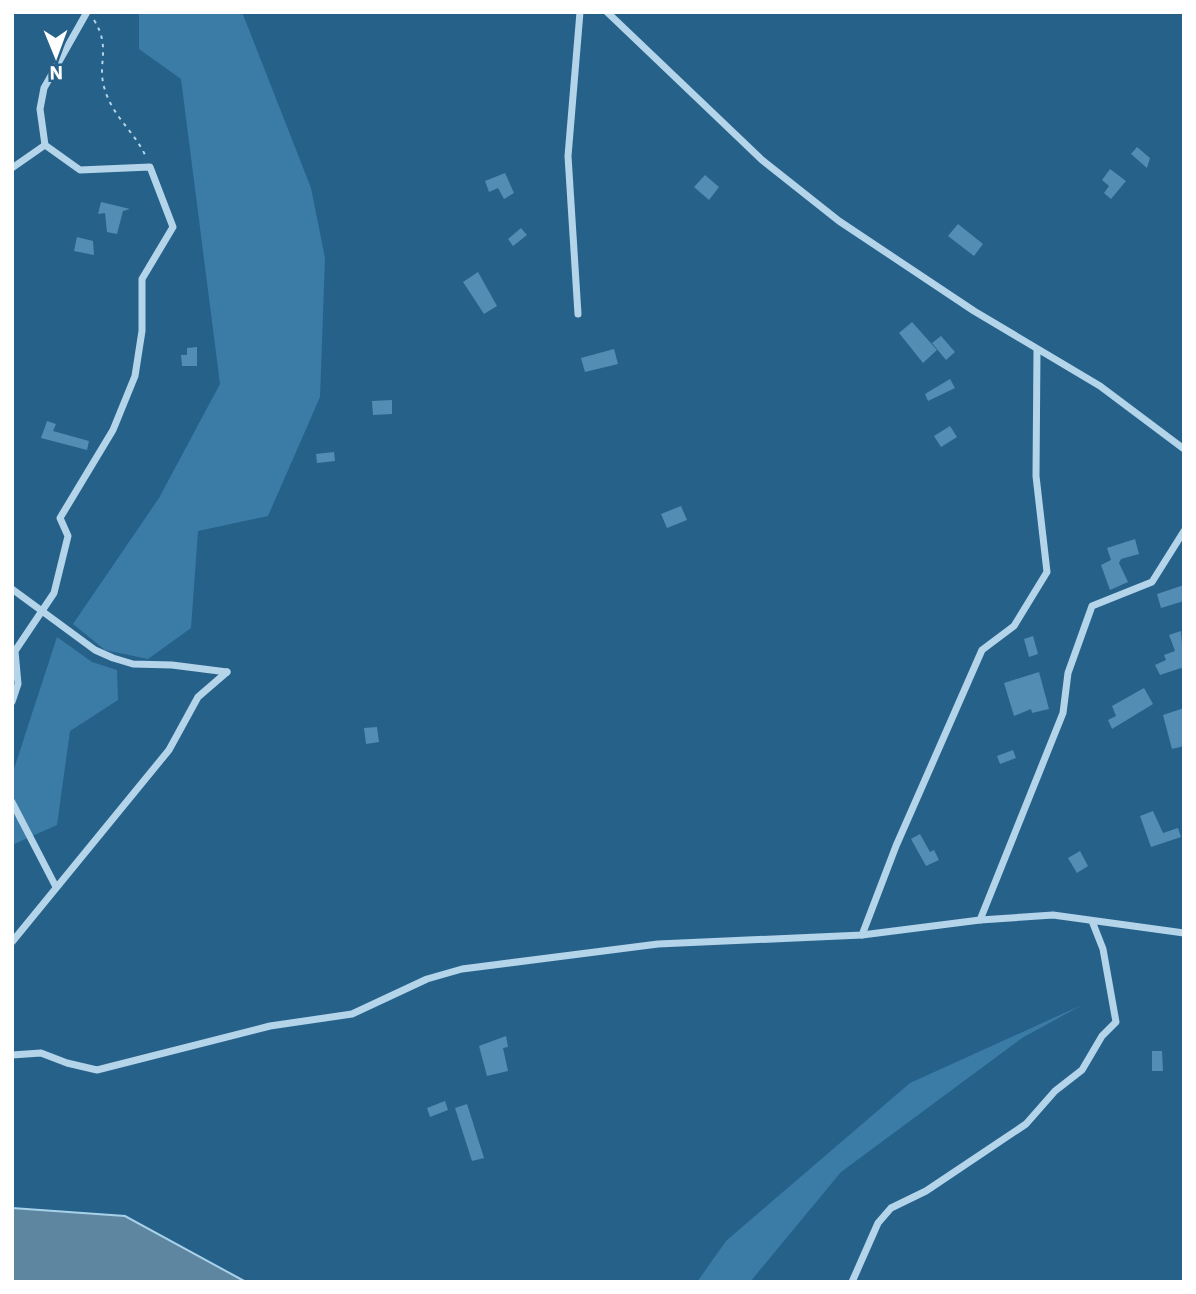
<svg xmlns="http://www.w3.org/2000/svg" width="1196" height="1294" font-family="'IBM Plex Sans',sans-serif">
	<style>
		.green { fill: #3b7ca7 }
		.water { fill: #5e86a1; stroke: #a8d1ea; stroke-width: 2 }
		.building { fill: #538db3 }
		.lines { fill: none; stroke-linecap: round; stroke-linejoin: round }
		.path { stroke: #b4d4ea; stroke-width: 2; stroke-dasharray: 3.5 5; stroke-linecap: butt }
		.street { stroke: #b4d4ea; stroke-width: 7 }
	</style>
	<rect width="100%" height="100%" fill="#26618a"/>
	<!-- green -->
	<g class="green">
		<path d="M242,12L311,188L325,258L320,397L268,516L198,531L191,628L148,659L105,650L73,624L159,498L220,384L181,79L139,49V13Z"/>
		<path d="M57,637L92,662L117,670L118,700L70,731L57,825L12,845V775Z"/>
		<path d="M1082,1005L1022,1038L841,1172L750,1282H697L726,1241L910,1083Z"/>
	</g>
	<!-- water -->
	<path class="water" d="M12,1208L125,1216L246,1282H12Z"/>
	<!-- building -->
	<g class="building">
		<path d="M1137,147L1150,158L1147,168L1131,154Z"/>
		<path d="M1110,169L1126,181L1111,199L1104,193L1109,186L1102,180Z"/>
		<path d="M505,173L514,193L504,199L498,188L489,192L485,181Z"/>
		<path d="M705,175L719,187L709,200L694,187Z"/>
		<path d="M101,202L130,209L123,211L117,234L107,232L105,213L98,214Z"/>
		<path d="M958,224L983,244L974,256L948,236Z"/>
		<path d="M521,228L527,235L513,246L508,239Z"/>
		<path d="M77,237L93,241L94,255L74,251Z"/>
		<path d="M478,272L497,306L484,314L463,282Z"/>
		<path d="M912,322L937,350L923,363L899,333Z"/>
		<path d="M941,336L955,352L946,360L932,343Z"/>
		<path d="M197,347V366H182L181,355H187V348Z"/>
		<path d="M614,349L618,364L585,372L581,358Z"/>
		<path d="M950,379L955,388L928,401L925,394Z"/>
		<path d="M392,400V414L373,415L372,401Z"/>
		<path d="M47,421L56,424L53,431L89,441L87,450L41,438Z"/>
		<path d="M950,426L957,437L941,447L934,436Z"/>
		<path d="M334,452L335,461L317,463L316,454Z"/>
		<path d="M681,506L687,520L667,528L661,514Z"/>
		<path d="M1135,539L1139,554L1121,559L1119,563L1128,582L1110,590L1101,565L1111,560L1107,548Z"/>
		<path d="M1184,585V601L1161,608L1157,594Z"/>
		<path d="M1181,631L1184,672L1181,668L1160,675L1155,665L1166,660L1164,655L1175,651L1169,635Z"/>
		<path d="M1033,636L1038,654L1029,657L1024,639Z"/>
		<path d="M1039,672L1049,709L1032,713L1031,709L1014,716L1004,683Z"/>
		<path d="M1144,688L1153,704L1112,729L1108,720L1116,716L1112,706Z"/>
		<path d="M1184,708V746L1172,749L1163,715Z"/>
		<path d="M377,727L379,742L366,744L364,728Z"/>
		<path d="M1013,750L1016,758L1000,764L997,756Z"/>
		<path d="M1153,811L1163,833L1178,828L1181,837L1151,847L1140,816Z"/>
		<path d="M920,834L930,852L934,850L939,860L926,866L911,839Z"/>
		<path d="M1080,851L1088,866L1077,873L1068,858Z"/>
		<path d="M506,1036L508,1047L503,1048L508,1071L487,1076L479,1046Z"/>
		<path d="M1152,1051H1162L1163,1071H1152Z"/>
		<path d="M445,1101L448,1110L430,1117L427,1108Z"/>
		<path d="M467,1104L484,1158L472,1161L455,1108Z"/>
	</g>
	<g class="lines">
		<!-- path -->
		<path class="path" d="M94,20C112,49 96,64 105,90C113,117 135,132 146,157"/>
		<!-- street -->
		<g class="street">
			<path d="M607,12L762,160L839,221L974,311L1100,386L1184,449"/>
			<path d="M12,168L45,145"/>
			<path d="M578,314L568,156L580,12"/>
			<path d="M12,589L95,650L113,658L133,664L172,665L227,672"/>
			<path d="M12,702L18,684L15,651L54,593L68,536L60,518L113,430L135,376L142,331V279L173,227L150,167L80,170L45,145L40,109L44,88L87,12"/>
			<path d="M12,802L56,887"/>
			<path d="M980,920L1063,713L1068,673L1092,606L1152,582L1184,531"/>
			<path d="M862,935L896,846L982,650L1014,626L1047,572L1036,476L1037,350"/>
			<path d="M12,942L169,750L198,697L227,672"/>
			<path d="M12,1055L41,1053L67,1063L97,1070L270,1026L352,1014L427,979L462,969L658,944L862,935L980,920L1053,915L1184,933"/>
			<path d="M852,1282L878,1223L891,1208L926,1191L1026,1124L1055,1091L1082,1070L1102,1036L1116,1022L1103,949L1092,921"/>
		</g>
	</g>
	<!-- border -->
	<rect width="1196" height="1294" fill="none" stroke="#ffffff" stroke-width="28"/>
	<!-- north arrow -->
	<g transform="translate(56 56) rotate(179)" stroke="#26618a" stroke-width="5" paint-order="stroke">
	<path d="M0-5L12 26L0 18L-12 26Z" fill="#ffffff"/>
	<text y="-10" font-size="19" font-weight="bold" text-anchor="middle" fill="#ffffff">N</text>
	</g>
</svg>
